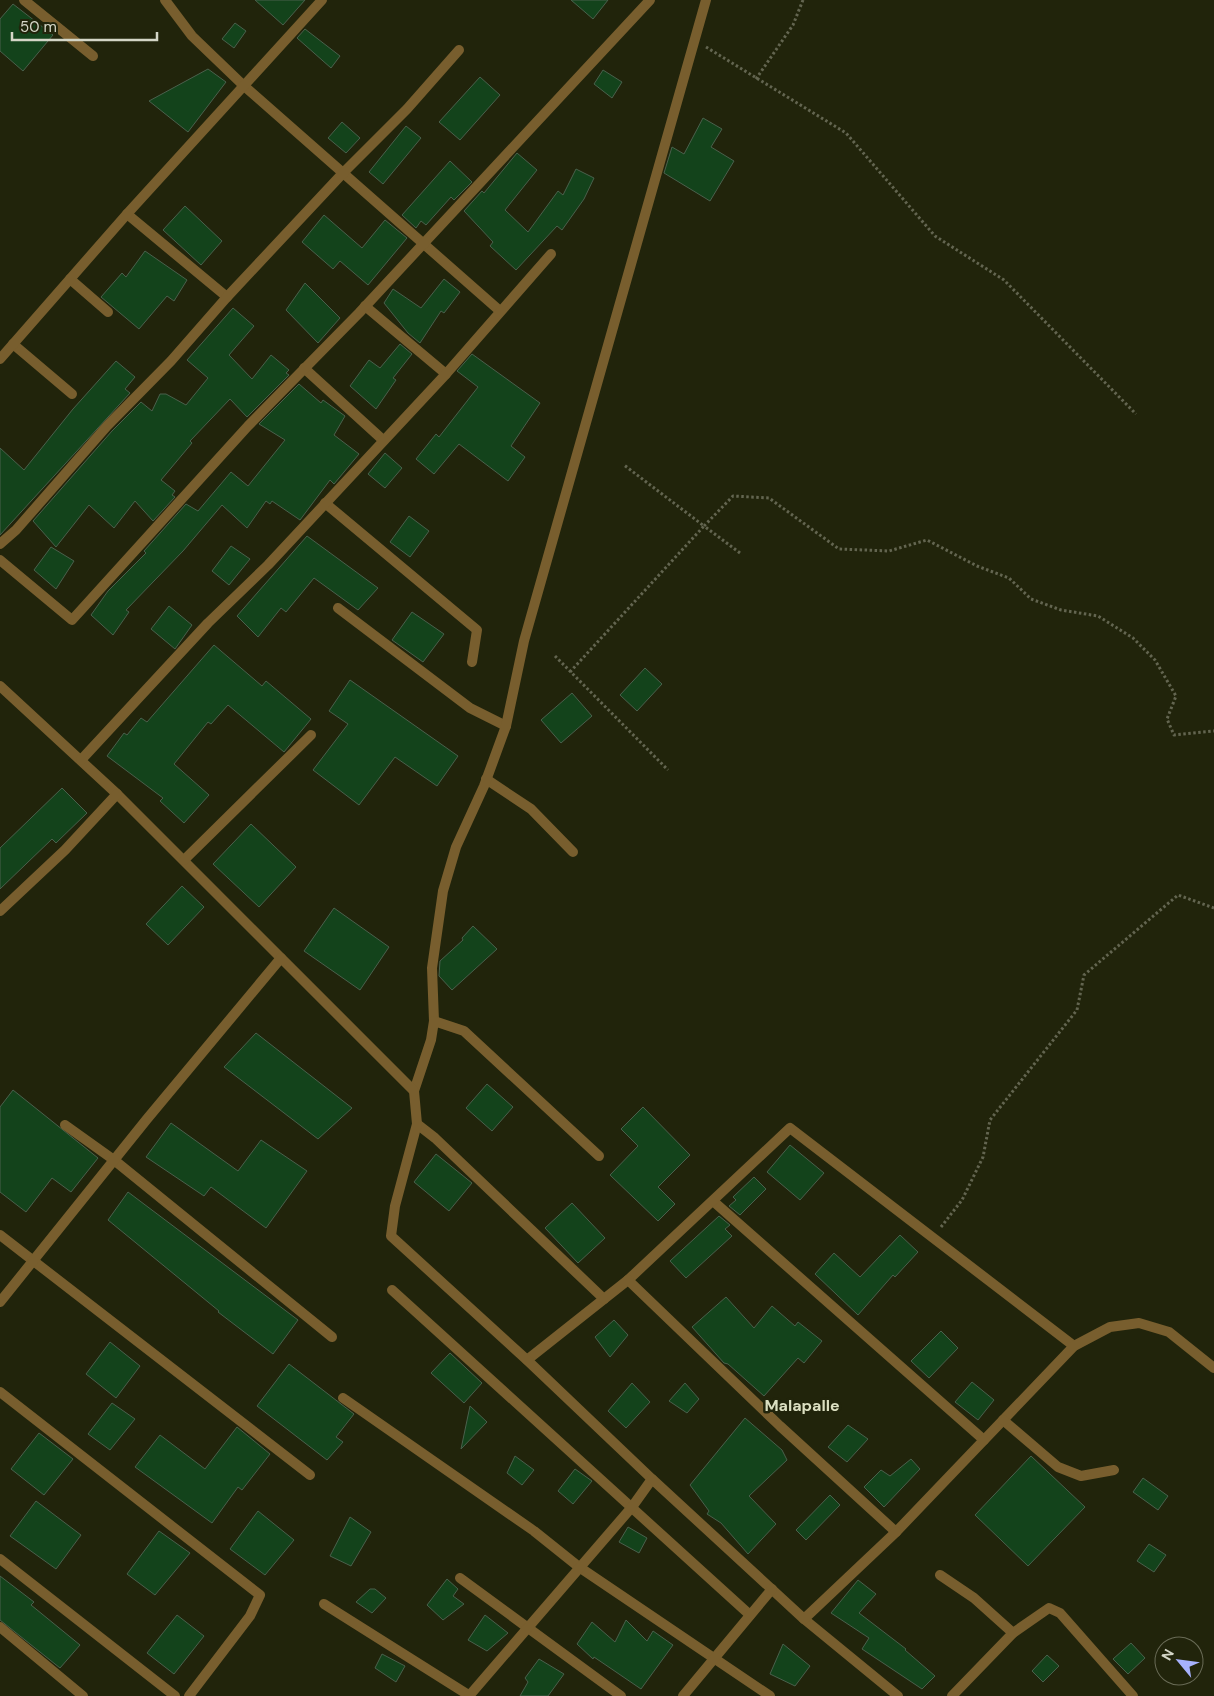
<svg xmlns="http://www.w3.org/2000/svg" width="1214" height="1696" font-family="'DM Sans',sans-serif">
	<style>
		.building { fill: #13431b; stroke: #4a604c }
		.lines { fill: none; stroke-linecap: round; stroke-linejoin: round }
		.path { stroke: #636550; stroke-width: 3; stroke-dasharray: 2.5 2.5; stroke-linecap: butt }
		.minor { stroke: #785e2e; stroke-width: 10 }
		.labels { text-anchor: middle; dominant-baseline: central; stroke-width: 5; stroke-linejoin: round; paint-order: stroke }
		.quarter-label { font-size: 16px; font-weight: bold; fill: #dbdfc1; stroke: #21240b }
	</style>
	<rect width="100%" height="100%" fill="#21240b"/>
	<!-- building -->
	<g class="building">
		<path d="M255,0H305L283,25Z"/>
		<path d="M571,0H608L593,19Z"/>
		<path d="M13,4L53,35L23,71L0,51V19Z"/>
		<path d="M235,23L246,31L234,48L222,39Z"/>
		<path d="M305,29L340,56L331,68L297,38Z"/>
		<path d="M208,69L226,82L188,132L149,101Z"/>
		<path d="M603,70L622,82L612,98L594,84Z"/>
		<path d="M480,77L500,95L460,140L439,122Z"/>
		<path d="M703,118L722,129L711,147L734,161L710,201L664,173L672,147L684,154Z"/>
		<path d="M342,122L360,138L346,153L328,138Z"/>
		<path d="M406,126L421,138L383,184L369,172Z"/>
		<path d="M517,153L537,170L505,210L528,232L558,191L563,195L576,169L594,178L584,199L562,230L557,226L516,270L490,246L493,242L464,211L482,191L484,193Z"/>
		<path d="M450,161L472,182L454,200L451,197L426,225L421,221L416,228L402,215Z"/>
		<path d="M185,206L222,241L201,265L163,230Z"/>
		<path d="M324,215L362,248L385,220L407,238L368,285L340,261L333,269L302,242Z"/>
		<path d="M145,251L187,280L174,301L167,296L139,329L101,297L122,273L126,277Z"/>
		<path d="M444,279L460,292L444,313L441,311L420,343L408,333L384,303L393,289L421,308Z"/>
		<path d="M305,283L340,318L318,343L286,310Z"/>
		<path d="M233,308L254,326L229,355L252,379L271,355L289,370L286,373L289,375L247,417L230,399L190,441L192,443L161,480L175,491L172,495L175,497L153,521L135,501L114,528L89,505L56,547L33,521L112,431L141,402L152,411L160,394H166L186,405L208,378L187,360Z"/>
		<path d="M400,344L412,354L393,378L396,380L376,409L350,386L369,360L380,368Z"/>
		<path d="M472,354L540,403L511,446L525,457L508,481L459,444L434,474L416,459L436,434L439,437L478,387L457,371Z"/>
		<path d="M116,361L135,377L125,389L130,393L0,535V448L24,470L73,409Z"/>
		<path d="M299,384L321,403L323,400L345,416L334,435L359,454L334,484L330,480L300,520L272,501L270,504L266,501L247,528L222,505L183,551L126,610L129,612L113,635L91,615L108,591L146,553L144,551L186,504L198,511L231,472L248,486L285,440L259,424Z"/>
		<path d="M385,453L402,468L385,488L368,474Z"/>
		<path d="M409,516L429,531L410,557L390,542Z"/>
		<path d="M307,536L378,588L358,610L314,578L286,612L281,608L258,637L237,616Z"/>
		<path d="M231,546L250,559L229,585L212,571Z"/>
		<path d="M51,547L74,561L56,589L34,570Z"/>
		<path d="M169,606L192,625L175,649L151,629Z"/>
		<path d="M412,612L444,634L423,662L392,640Z"/>
		<path d="M214,645L262,686L266,681L311,719L284,752L228,705L211,724L208,722L174,764L209,795L184,823L160,801L163,798L107,756L124,733L127,735L141,718L147,722Z"/>
		<path d="M645,668L662,684L637,711L620,695Z"/>
		<path d="M350,680L458,756L437,786L395,757L359,805L313,770L348,724L329,711Z"/>
		<path d="M572,693L592,716L561,743L541,720Z"/>
		<path d="M62,788L87,813L56,843L52,839L0,889V848Z"/>
		<path d="M251,824L296,867L259,907L213,864Z"/>
		<path d="M182,886L204,907L168,945L146,924Z"/>
		<path d="M334,908L389,947L360,990L304,951Z"/>
		<path d="M473,926L497,949L452,990L439,976L440,961L463,940L462,938Z"/>
		<path d="M256,1033L352,1108L318,1139L224,1067Z"/>
		<path d="M487,1084L513,1107L492,1131L466,1108Z"/>
		<path d="M13,1090L98,1158L71,1192L52,1178L26,1212L0,1192V1107Z"/>
		<path d="M643,1107L690,1155L658,1187L675,1204L658,1221L610,1175L638,1146L621,1129Z"/>
		<path d="M171,1123L238,1171L261,1140L307,1171L266,1228L211,1187L204,1196L146,1157Z"/>
		<path d="M790,1145L824,1173L800,1200L767,1172Z"/>
		<path d="M436,1154L472,1183L449,1211L414,1182Z"/>
		<path d="M754,1177L766,1189L740,1215L729,1206L736,1200L733,1197Z"/>
		<path d="M128,1192L298,1320L273,1354L218,1312L219,1311L108,1220Z"/>
		<path d="M572,1203L605,1238L578,1263L545,1228Z"/>
		<path d="M719,1216L730,1225L725,1229L732,1236L686,1278L670,1261Z"/>
		<path d="M900,1235L918,1252L895,1277L893,1275L858,1315L815,1274L834,1253L860,1277Z"/>
		<path d="M726,1297L754,1328L772,1306L795,1326L798,1322L822,1341L804,1363L798,1358L764,1396L728,1364L724,1363L692,1327Z"/>
		<path d="M614,1320L628,1335L610,1357L595,1337Z"/>
		<path d="M941,1331L958,1348L929,1378L911,1361Z"/>
		<path d="M110,1342L140,1366L116,1398L86,1374Z"/>
		<path d="M450,1353L482,1383L464,1403L431,1373Z"/>
		<path d="M289,1364L354,1414L336,1437L343,1442L327,1460L257,1406Z"/>
		<path d="M972,1382L994,1400L978,1420L955,1402Z"/>
		<path d="M632,1383L650,1402L626,1428L608,1411Z"/>
		<path d="M685,1383L699,1399L687,1413L669,1401Z"/>
		<path d="M112,1403L135,1419L110,1450L88,1434Z"/>
		<path d="M470,1406L487,1422L461,1449Z"/>
		<path d="M745,1418L782,1450L787,1460L749,1496L776,1524L748,1554L721,1523L707,1514L709,1511L690,1485Z"/>
		<path d="M848,1425L868,1439L847,1462L828,1447Z"/>
		<path d="M237,1427L270,1454L242,1490L238,1487L212,1523L135,1467L160,1435L205,1469Z"/>
		<path d="M39,1433L73,1459L44,1495L11,1469Z"/>
		<path d="M515,1456L534,1470L522,1485L507,1473Z"/>
		<path d="M1031,1456L1085,1507L1028,1566L975,1515Z"/>
		<path d="M911,1459L920,1469L884,1507L864,1487L881,1470L890,1476Z"/>
		<path d="M575,1469L592,1481L573,1504L558,1491Z"/>
		<path d="M1143,1478L1168,1496L1158,1510L1133,1492Z"/>
		<path d="M830,1495L840,1505L806,1540L796,1530Z"/>
		<path d="M36,1501L81,1535L56,1569L10,1536Z"/>
		<path d="M258,1511L294,1540L265,1575L230,1549Z"/>
		<path d="M350,1517L371,1532L351,1566L330,1556Z"/>
		<path d="M628,1527L647,1538L639,1553L619,1542Z"/>
		<path d="M159,1531L190,1553L155,1595L127,1574Z"/>
		<path d="M1149,1544L1166,1555L1154,1572L1137,1561Z"/>
		<path d="M0,1576L34,1602L31,1605L80,1645L60,1668L0,1620Z"/>
		<path d="M447,1579L458,1589L453,1596L464,1604L443,1620L427,1605Z"/>
		<path d="M858,1580L876,1594L859,1613L906,1649L905,1650L935,1676L922,1689L862,1649L869,1638L831,1613Z"/>
		<path d="M370,1589H375L386,1598L372,1613L356,1602Z"/>
		<path d="M177,1615L204,1636L174,1674L147,1653Z"/>
		<path d="M485,1615L508,1633L487,1651L468,1640Z"/>
		<path d="M626,1620L647,1641L653,1631L673,1645L641,1689L594,1657L593,1659L577,1644L592,1622L615,1642Z"/>
		<path d="M1131,1643L1145,1658L1128,1674L1113,1659Z"/>
		<path d="M783,1644L810,1666L795,1686L770,1674Z"/>
		<path d="M382,1654L405,1666L396,1682L375,1668Z"/>
		<path d="M1047,1655L1059,1666L1043,1682L1032,1671Z"/>
		<path d="M539,1659L564,1674L548,1696H520L528,1682L525,1678Z"/>
	</g>
	<g class="lines">
		<!-- path -->
		<g class="path">
			<path d="M706,47L846,133L935,236L1004,280L1136,414"/>
			<path d="M756,79L793,25L803,0"/>
			<path d="M740,553L704,526L733,496L769,498L839,549L889,551L927,540L977,566L1009,578L1031,599L1061,610L1098,616L1133,638L1155,660L1176,696L1167,719L1174,735L1214,731"/>
			<path d="M555,656L668,770"/>
			<path d="M570,672L704,526L624,465"/>
			<path d="M941,1227L962,1200L983,1157L990,1120L1077,1010L1084,975L1178,895L1214,908"/>
		</g>
		<!-- minor -->
		<g class="minor">
			<path d="M24,0L93,56"/>
			<path d="M165,0L192,36L243,85L500,311"/>
			<path d="M127,214L227,297"/>
			<path d="M70,279L108,312"/>
			<path d="M365,306L446,374"/>
			<path d="M13,344L72,394"/>
			<path d="M0,359L127,214L322,0"/>
			<path d="M304,368L383,440"/>
			<path d="M325,503L477,630L472,662"/>
			<path d="M0,544L16,530L107,426L171,361L227,297L344,172L407,109L459,50"/>
			<path d="M0,560L72,620L248,426L359,313L650,0"/>
			<path d="M338,608L470,708L506,726"/>
			<path d="M0,686L117,794L281,958"/>
			<path d="M81,760L208,623L268,565L446,374L551,254"/>
			<path d="M486,779L531,809L573,852"/>
			<path d="M184,860L311,735"/>
			<path d="M0,911L65,850L117,794"/>
			<path d="M434,1021L432,968L443,891L456,847L484,786L506,726L524,641L706,0"/>
			<path d="M414,1091L431,1040L434,1021L464,1031L599,1156"/>
			<path d="M417,1124L435,1138L604,1299L527,1360"/>
			<path d="M65,1125L114,1160L332,1337"/>
			<path d="M713,1201L984,1440"/>
			<path d="M0,1235L310,1475"/>
			<path d="M628,1280L790,1128L1074,1346"/>
			<path d="M392,1290L750,1615"/>
			<path d="M604,1299L628,1280L780,1426L896,1532L1074,1346L1110,1327L1139,1323L1169,1332L1214,1368"/>
			<path d="M0,1302L147,1119L281,958L414,1091L417,1124L395,1206L391,1236L527,1360L652,1479"/>
			<path d="M0,1392L260,1595L250,1616L189,1696"/>
			<path d="M343,1398L534,1531L579,1567L770,1696"/>
			<path d="M1003,1420L1058,1467L1081,1476L1114,1470"/>
			<path d="M0,1559L175,1696"/>
			<path d="M940,1575L974,1598L1013,1633L952,1696"/>
			<path d="M460,1578L621,1696"/>
			<path d="M324,1604L470,1696"/>
			<path d="M804,1619L898,1696"/>
			<path d="M0,1627L83,1696"/>
			<path d="M1013,1633L1049,1608L1060,1613L1133,1696"/>
			<path d="M469,1696L632,1507L652,1479L804,1619L896,1532"/>
			<path d="M683,1696L772,1589"/>
		</g>
	</g>
	<g class="labels">
		<!-- quarter labels -->
		<g class="quarter-label">
			<text x="802" y="1405">Malapalle</text>
		</g>
	</g>
	<!-- north arrow -->
	<g transform="translate(1179 1661) rotate(299)"><circle r="24" fill="#21240b" stroke="#696b56"/>
	<path d="M0-4L9 19L0 12L-9 19Z" fill="#a6b1fc"/>
	<text y="-8" font-size="14" font-weight="bold" text-anchor="middle" fill="#d4d6c7">N</text>
	</g>
	<!-- scale -->
	<path d="M12 32v8h145v-8" fill="none" stroke="#d4d6c7" stroke-width="2.5"/>
	<text x="20" y="32" font-size="15" fill="#d4d6c7" stroke="#21240b" stroke-width="4" paint-order="stroke">50 m</text>
</svg>
